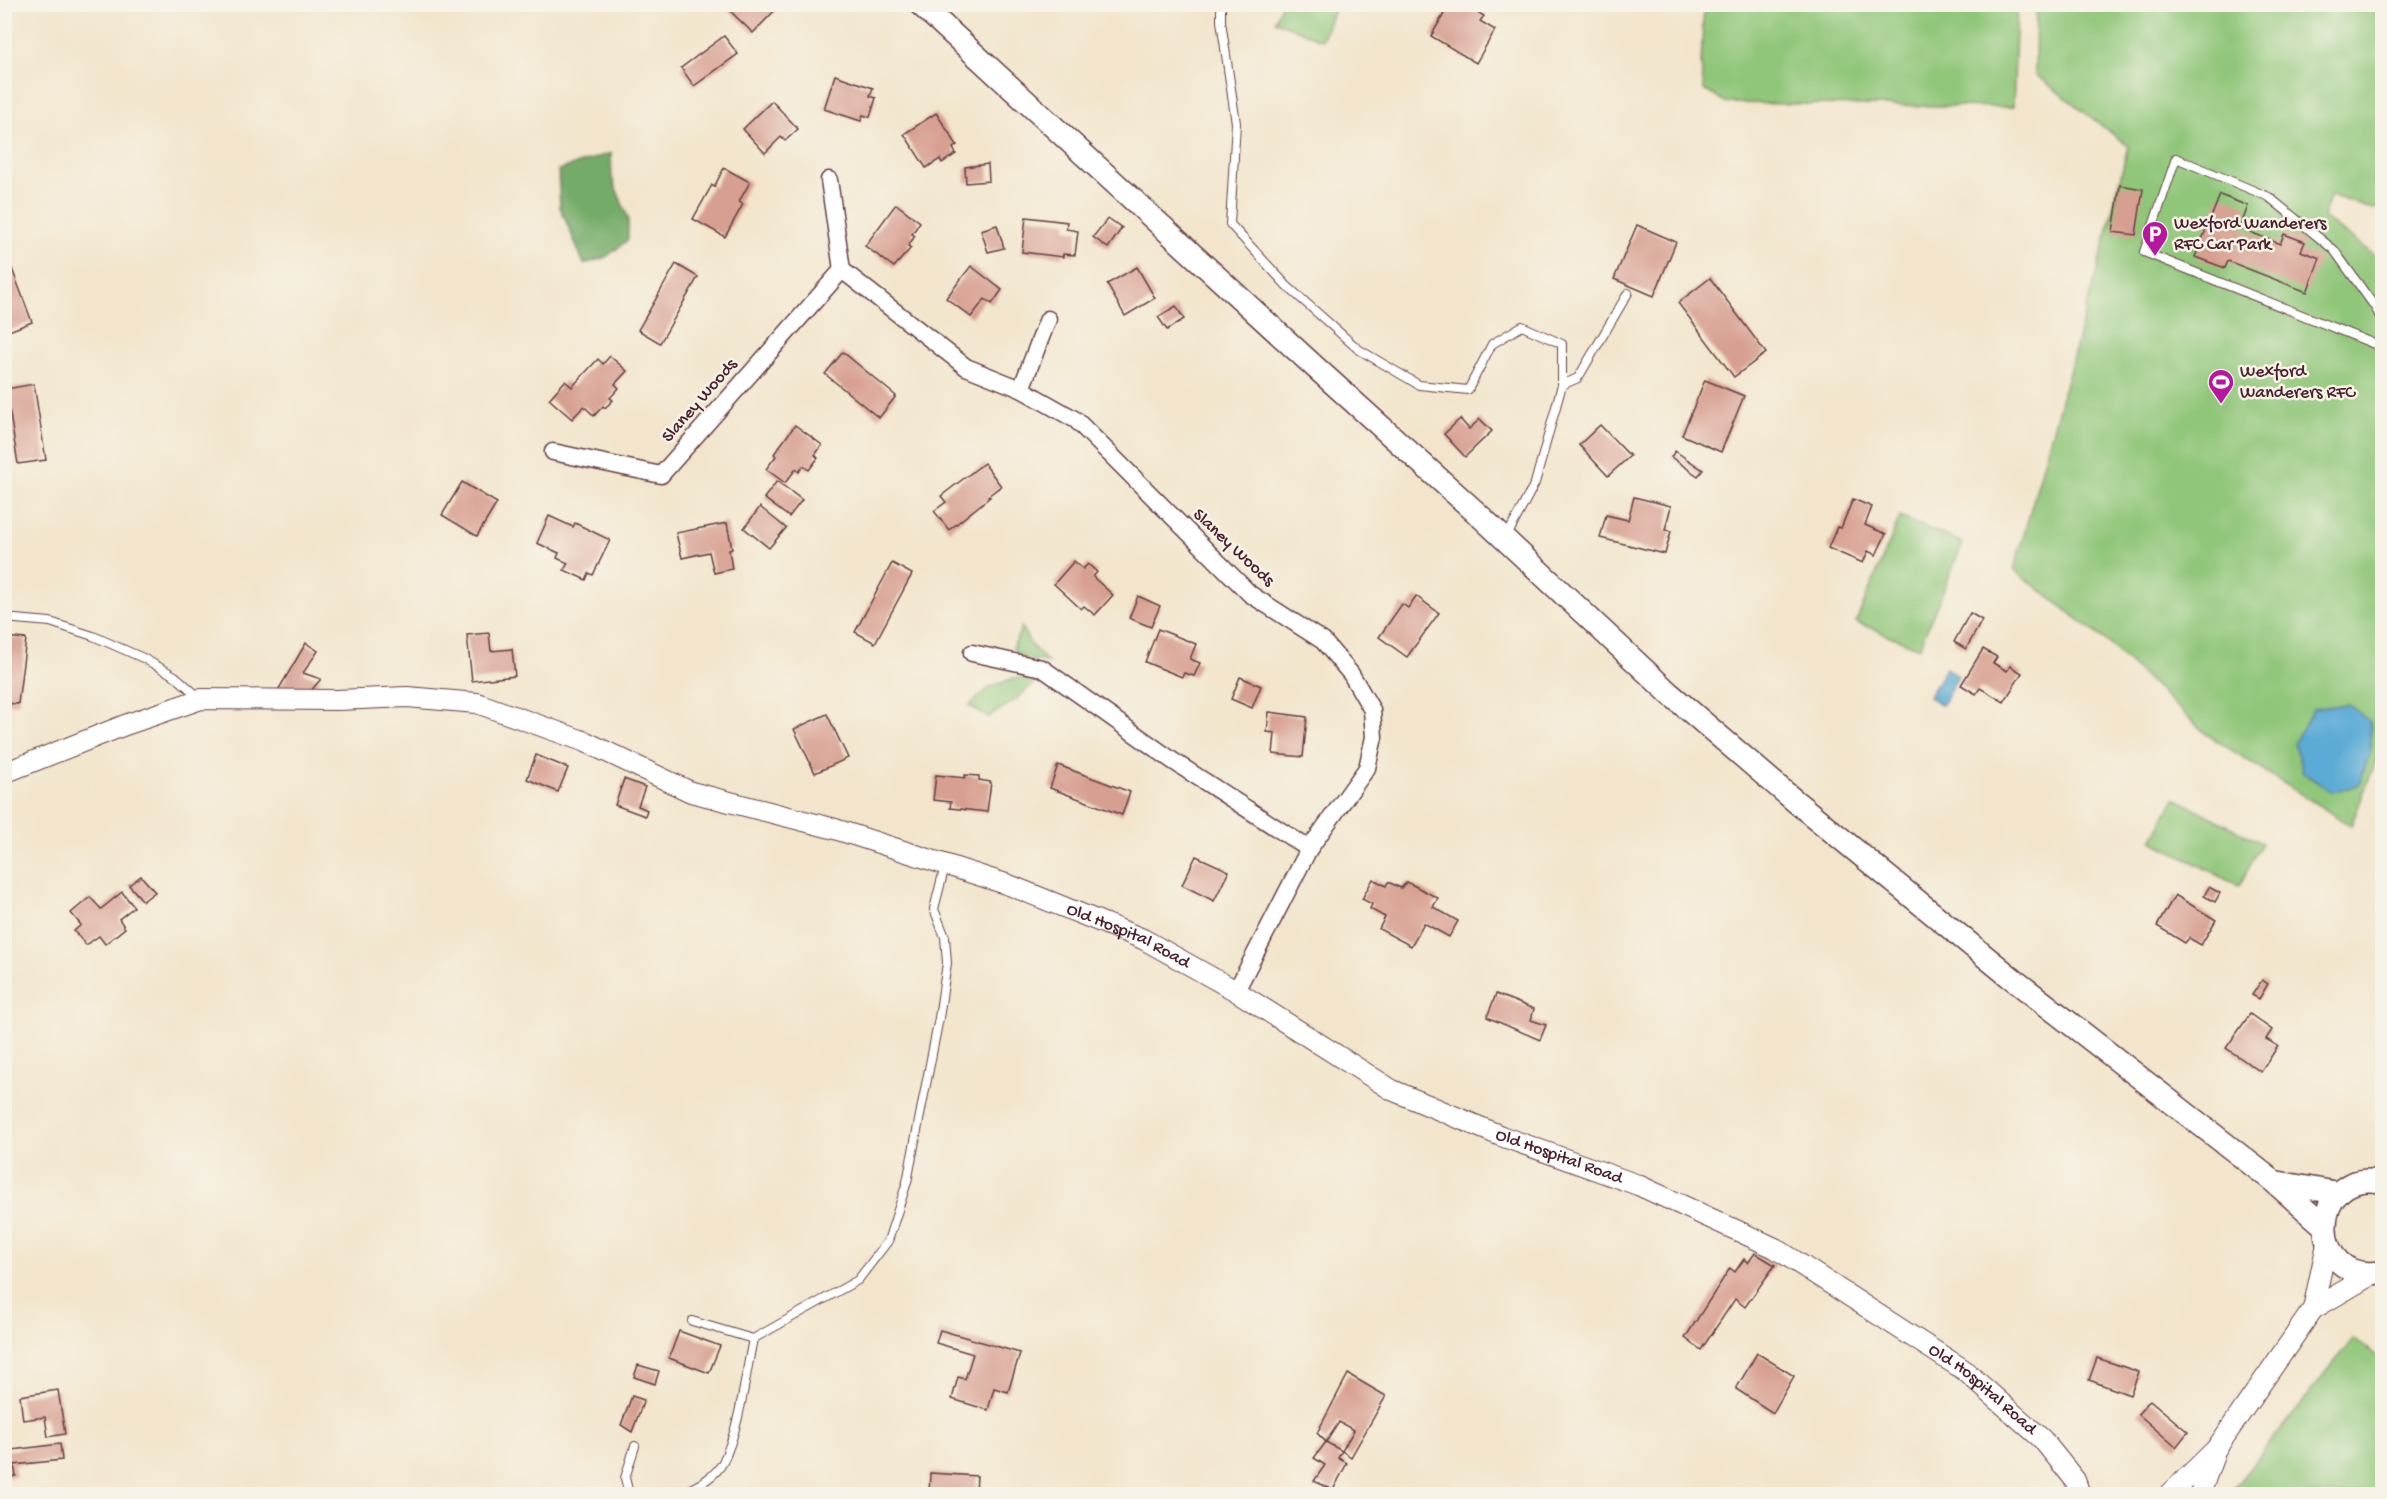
<svg xmlns="http://www.w3.org/2000/svg" width="2387" height="1499" font-family="'Gochi Hand',sans-serif">
	<style>
		.green { fill: #90c679; stroke: #6d7252; stroke-width: 1.5 }
		.forest { fill: #74ab69; stroke: #5f654a; stroke-width: 1.5 }
		.water { fill: #5caad6; stroke: #536480; stroke-width: 1.5 }
		.building { fill: #d79f90 }
		.lines { fill: none; stroke-linecap: round; stroke-linejoin: round }
		.service-casing { stroke: #633d43; stroke-width: 10 }
		.minor-casing { stroke: #633d43; stroke-width: 19 }
		.tertiary-casing { stroke: #633d43; stroke-width: 22 }
		.secondary-casing { stroke: #633d43; stroke-width: 25 }
		.service { stroke: #fff; stroke-width: 8 }
		.minor { stroke: #fff; stroke-width: 16 }
		.tertiary { stroke: #fff; stroke-width: 20 }
		.secondary { stroke: #fff; stroke-width: 22 }
		.labels { text-anchor: middle; dominant-baseline: central; stroke-width: 5; stroke-linejoin: round; paint-order: stroke }
		.poi-label { font-size: 18px; fill: #4a1f2b; stroke: #f7f3e8; text-anchor: start }
		.street-label { font-size: 18px; fill: #4a1f2b; stroke: #f7f3e8 }
	</style>
	<rect width="100%" height="100%" fill="#f7f3e8"/>
	<filter id="ink" filterUnits="userSpaceOnUse"><feTurbulence type="fractalNoise" baseFrequency=".0167" numOctaves="2"/><feDisplacementMap in="SourceGraphic" scale="12" xChannelSelector="R" yChannelSelector="G"/><feConvolveMatrix kernelMatrix="1 2 1 2 8 2 1 2 1" color-interpolation-filters="sRGB"/></filter>
	<filter id="wash" filterUnits="userSpaceOnUse"><feTurbulence type="fractalNoise" baseFrequency=".008" numOctaves="4" result="noise"/><feDisplacementMap in="SourceGraphic" scale="24" xChannelSelector="R" yChannelSelector="G"/><feGaussianBlur stdDeviation="1.35" result="paint"/><feColorMatrix in="noise" values="0 0 0 0 0 0 0 0 0 0 0 0 0 0 0 0 0 1.4 0 .05"/><feComposite in="paint" operator="in"/></filter>
	<g filter="url(#wash)">
		<rect width="100%" height="100%" fill="#f2e5cc"/>
		<!-- green -->
		<g class="green">
			<path d="M1281,5V4L1336,5L1322,40L1275,21Z"/>
			<path d="M1704,5H2017L2013,107L1727,103L1704,90L1701,65Z"/>
			<path d="M2036,5H2382V210L2365,207L2331,195L2323,217L2382,261V745L2351,826L2206,734L2105,640L2014,570L2104,245L2128,146L2035,74Z"/>
			<path d="M1900,517L1963,543L1919,648L1856,622Z"/>
			<path d="M1022,627L1030,644L1048,662C1034,660 1017,661 1013,647Z"/>
			<path d="M1014,678L1039,679L1014,701L989,717L969,706L990,687Z"/>
			<path d="M2175,798L2262,843L2239,886L2152,841Z"/>
			<path d="M2353,1339L2382,1359V1494H2229Z"/>
		</g>
		<!-- forest -->
		<path class="forest" d="M611,153L612,178L628,218V240L606,257L584,264L560,207L558,170Z"/>
		<!-- water -->
		<g class="water">
			<path d="M1946,668L1958,676L1942,705L1929,697Z"/>
			<path d="M2348,704L2370,722L2371,750L2359,785L2332,792L2303,773L2294,744L2313,709Z"/>
		</g>
		<g id="blocks">
			<!-- building -->
			<g class="building">
				<path d="M733,4H781L753,33L728,9Z"/>
				<path d="M791,4H808L803,10L795,9Z"/>
				<path d="M1443,4H1481L1477,12L1484,16L1480,21L1495,30L1476,63L1431,36L1448,7Z"/>
				<path d="M724,36L738,54L694,86L681,68Z"/>
				<path d="M835,75L873,88L870,96L876,98L870,117L863,115L861,121L824,109Z"/>
				<path d="M772,101L798,129L785,141L781,137L765,153L743,129Z"/>
				<path d="M936,113L957,145L953,148L956,154L942,163L940,159L926,168L904,134Z"/>
				<path d="M988,164L989,181L966,183L965,167Z"/>
				<path d="M724,168L750,182L739,202L743,204L725,237L693,219L712,185L714,187Z"/>
				<path d="M2120,185L2143,189L2136,235L2113,232Z"/>
				<path d="M2220,195L2248,206L2240,228L2280,244L2284,234L2305,242L2301,251L2320,258L2307,292L2228,261L2225,268L2195,257Z"/>
				<path d="M896,204L920,222L912,234L915,236L908,246L911,248L894,267L865,246Z"/>
				<path d="M1026,217L1067,222L1066,229L1078,231L1075,255L1063,254V257L1022,252Z"/>
				<path d="M1108,218L1122,228L1108,248L1093,237Z"/>
				<path d="M997,225L1004,248L988,252L981,230Z"/>
				<path d="M1637,225L1676,242L1654,296L1614,279Z"/>
				<path d="M676,264L698,277L660,343L638,330Z"/>
				<path d="M11,266L32,322L4,333V268Z"/>
				<path d="M971,266L1002,290L992,304L985,299L971,317L946,298Z"/>
				<path d="M1137,267L1155,298L1125,316L1107,284Z"/>
				<path d="M1710,278L1766,353L1734,377L1678,303Z"/>
				<path d="M1176,306L1184,319L1167,330L1158,317Z"/>
				<path d="M843,352L896,396L879,418L825,374Z"/>
				<path d="M610,356L627,371L615,384L619,388L610,398L613,400L605,408L603,406L594,416L584,406L572,419L549,399L565,381L572,387L598,359L603,364Z"/>
				<path d="M1705,380L1744,396L1721,452L1682,435Z"/>
				<path d="M34,384L46,460L18,464L6,389Z"/>
				<path d="M1460,419L1469,429L1480,419L1492,431L1465,457L1444,434Z"/>
				<path d="M795,425L822,445L815,455L818,458L809,470L803,466L799,472L796,469L785,483L766,469L776,456L774,454Z"/>
				<path d="M1600,425L1630,456L1608,476L1579,445Z"/>
				<path d="M1675,451L1703,470L1698,476L1671,457Z"/>
				<path d="M984,463L1001,486L988,496L990,497L949,530L934,511L946,502L941,496Z"/>
				<path d="M777,481L802,500L789,517L764,498Z"/>
				<path d="M462,482L497,503L477,536L442,515Z"/>
				<path d="M1634,497L1671,506L1665,530L1671,531L1665,554L1600,538L1606,515L1628,520Z"/>
				<path d="M1853,499L1872,507L1865,525L1886,534L1876,555L1868,551L1863,563L1828,548L1837,527L1841,528Z"/>
				<path d="M760,507L786,528L769,548L744,528Z"/>
				<path d="M549,516L573,527L575,523L610,540L593,575L589,573L586,580L564,570L568,563L557,558L559,553L537,543Z"/>
				<path d="M727,523L732,549L729,550L732,569L714,573L709,552L682,558L676,533Z"/>
				<path d="M1074,561L1083,569L1088,564L1097,572L1093,577L1113,595L1095,615L1084,606L1081,609L1054,584Z"/>
				<path d="M892,563L912,574L875,643L855,632Z"/>
				<path d="M1138,596L1160,606L1151,627L1129,618Z"/>
				<path d="M1416,596L1439,613L1407,657L1379,637L1402,604L1408,608Z"/>
				<path d="M1970,613L1982,620L1966,649L1954,642Z"/>
				<path d="M1158,629L1196,644L1190,659L1200,663L1194,676L1184,673L1182,677L1145,662Z"/>
				<path d="M489,633L491,651L512,649L515,676L472,681L467,635Z"/>
				<path d="M4,637L26,639L18,704L4,703Z"/>
				<path d="M306,643L318,651L303,673L321,679L308,694L277,692Z"/>
				<path d="M1983,649L1997,657L1993,663L2007,671L2010,666L2022,673L2004,702L1980,688L1976,694L1961,685Z"/>
				<path d="M1240,677L1261,686L1252,708L1231,699Z"/>
				<path d="M1269,712L1307,717L1303,757L1273,754L1275,733L1267,732Z"/>
				<path d="M827,714L848,758L815,773L794,729Z"/>
				<path d="M536,755L568,768L558,792L527,779Z"/>
				<path d="M1058,765L1130,792L1122,815L1050,788Z"/>
				<path d="M936,775L965,778V775L979,776V780L991,782L987,812L950,808L951,802L933,800Z"/>
				<path d="M624,779L645,787L638,806L647,810L645,816L615,805Z"/>
				<path d="M1196,856L1229,871L1214,901L1182,885Z"/>
				<path d="M141,876L155,892L143,901L129,885Z"/>
				<path d="M1373,879L1386,886L1388,882L1401,888L1407,882L1438,898L1433,907L1458,921L1449,937L1424,923L1411,946L1379,929L1385,917L1370,909L1372,904L1362,899Z"/>
				<path d="M2209,887L2220,893L2215,902L2204,896Z"/>
				<path d="M122,892L134,907L119,919L125,928L105,944L99,936L86,945L74,931L81,925L71,913L90,897L101,909Z"/>
				<path d="M2175,895L2216,920L2201,945L2189,938L2185,943L2157,926Z"/>
				<path d="M2262,980L2268,984L2259,999L2252,995Z"/>
				<path d="M1496,994L1534,1009L1531,1020L1546,1025L1540,1040L1487,1017Z"/>
				<path d="M2250,1014L2272,1030L2266,1039L2278,1046L2261,1072L2226,1048Z"/>
				<path d="M1755,1253L1775,1265L1745,1307L1735,1299L1701,1350L1685,1338L1730,1268L1735,1272L1744,1259L1748,1263Z"/>
				<path d="M940,1330L1020,1353L1008,1392L994,1388L988,1410L952,1399L958,1377L965,1379L973,1354L936,1343Z"/>
				<path d="M679,1331L720,1346L709,1373L669,1358Z"/>
				<path d="M1757,1353L1794,1376L1773,1413L1736,1389Z"/>
				<path d="M2097,1358L2139,1372L2130,1395L2089,1380Z"/>
				<path d="M638,1365L659,1371L655,1384L634,1377Z"/>
				<path d="M1348,1374L1386,1396L1351,1457L1342,1451L1354,1430L1339,1422L1326,1442L1317,1433Z"/>
				<path d="M58,1390L65,1434L48,1437L45,1417L23,1420L20,1396Z"/>
				<path d="M632,1396L644,1400L632,1432L621,1425Z"/>
				<path d="M2150,1400L2188,1432L2176,1447L2138,1414Z"/>
				<path d="M1326,1442L1342,1451L1338,1458L1347,1463L1333,1490L1314,1481L1325,1465L1314,1458Z"/>
				<path d="M60,1444L62,1460L14,1465L16,1476L4,1478V1451Z"/>
				<path d="M930,1473L977,1476L976,1492L966,1491V1494H929Z"/>
			</g>
		</g>
	</g>
	<g filter="url(#ink)">
		<use href="#blocks" fill-opacity="0" stroke="#633d43" stroke-width="1.5"/>
		<g class="lines">
			<!-- service casing -->
			<g class="service-casing">
				<g id="service">
					<path d="M1221,4V21L1236,123L1230,224L1287,286L1358,349L1419,385L1468,390L1492,344L1522,326L1562,344V385L1535,483L1506,538"/>
					<path d="M2382,233V235"/>
					<path d="M2382,321L2375,307L2334,250L2269,197L2176,158L2144,252L2382,347"/>
					<path d="M1562,385L1578,378L1628,293"/>
					<path d="M4,618L50,622L93,636L143,658L175,676L201,699"/>
					<path d="M692,1321L753,1339L858,1280L888,1241L907,1182L939,1018L947,963L945,937L934,909L945,866"/>
					<path d="M629,1494L625,1478L635,1446"/>
					<path d="M679,1494C694,1488 715,1478 723,1462C740,1427 745,1377 753,1339"/>
				</g>
			</g>
			<!-- minor casing -->
			<g class="minor-casing">
				<g id="minor">
					<path d="M829,180L842,270"/>
					<path d="M1021,389L1048,319"/>
					<path d="M553,452L661,475L842,270L966,367L1021,389L1076,420L1250,594L1323,641L1351,674L1372,710L1374,737L1367,768L1309,849L1236,991"/>
					<path d="M972,653L1042,668L1173,761L1309,849"/>
				</g>
			</g>
			<!-- tertiary casing -->
			<g class="tertiary-casing">
				<g id="tertiary">
					<path id="s1" d="M4,773L125,725L201,699L337,700L407,697L477,703L586,742L691,792L835,829L1009,885L1143,939L1236,991L1392,1090L1501,1136L1638,1185L1775,1248L1964,1370L2042,1439L2075,1480L2080,1494"/>
					<path d="M2313,1309L2371,1275"/>
					<path d="M2170,1494L2216,1449L2313,1309L2327,1244"/>
					<path d="M2200,1494L2214,1455"/>
				</g>
			</g>
			<!-- secondary casing -->
			<g class="secondary-casing">
				<g id="secondary">
					<path d="M920,4L1315,367L1479,515L1669,693L1795,801L2009,976L2273,1181L2324,1226"/>
					<path d="M2275,1182L2338,1193"/>
					<path d="M2382,1182C2308,1166 2305,1287 2382,1272"/>
				</g>
			</g>
			<!-- service -->
			<use href="#service" class="service"/>
			<!-- minor -->
			<use href="#minor" class="minor"/>
			<!-- tertiary -->
			<use href="#tertiary" class="tertiary"/>
			<!-- secondary -->
			<use href="#secondary" class="secondary"/>
		</g>
	</g>
	<!-- icons -->
	<defs>
		<g id="parking-pin" transform="scale(1.35)"><path d="M0 17L-7.5 6A9.5 9.5 0 1 1 7.5 6Z" fill="#b5179e" stroke="#f7f3e8"/><path d="M-3.5-5.5H1a3.5 3.5 0 0 1 0 7H-1V5.5H-3.5ZM-1-3.4V-.6H.8a1.4 1.4 0 0 0 0-2.8Z" fill="#fff"/></g>
		<g id="stadium-pin" transform="scale(1.35)"><path d="M0 17L-7.5 6A9.5 9.5 0 1 1 7.5 6Z" fill="#b5179e" stroke="#f7f3e8"/><path d="M0-5a6.5 5 0 1 0 0 10a6.5 5 0 1 0 0-10ZM-3.5-1.8h7v3.6h-7Z" fill="#fff"/></g>
	</defs>
	<g fill-rule="evenodd">
		<use href="#parking-pin" x="2155" y="234"/>
		<use href="#stadium-pin" x="2221" y="382"/>
	</g>
	<g class="labels">
		<!-- poi labels -->
		<g class="poi-label">
			<text x="2174" y="224">Wexford Wanderers<tspan x="2174" dy="21">RFC Car Park</tspan></text>
			<text x="2240" y="372">Wexford<tspan x="2240" dy="21">Wanderers RFC</tspan></text>
		</g>
		<!-- street labels -->
		<g class="street-label">
			<text transform="translate(700 401) rotate(-49)">Slaney Woods</text>
			<text transform="translate(1233 548) rotate(43)">Slaney Woods</text>
			<text stroke="none"><textPath href="#s1" startOffset="1180">Old Hospital Road</textPath></text>
			<text stroke="none"><textPath href="#s1" startOffset="1666">Old Hospital Road</textPath></text>
			<text stroke="none"><textPath href="#s1" startOffset="2152">Old Hospital Road</textPath></text>
		</g>
	</g>
	<!-- margin -->
	<rect width="2387" height="1499" fill="none" stroke="#f7f3e8" stroke-width="24"/>
</svg>
